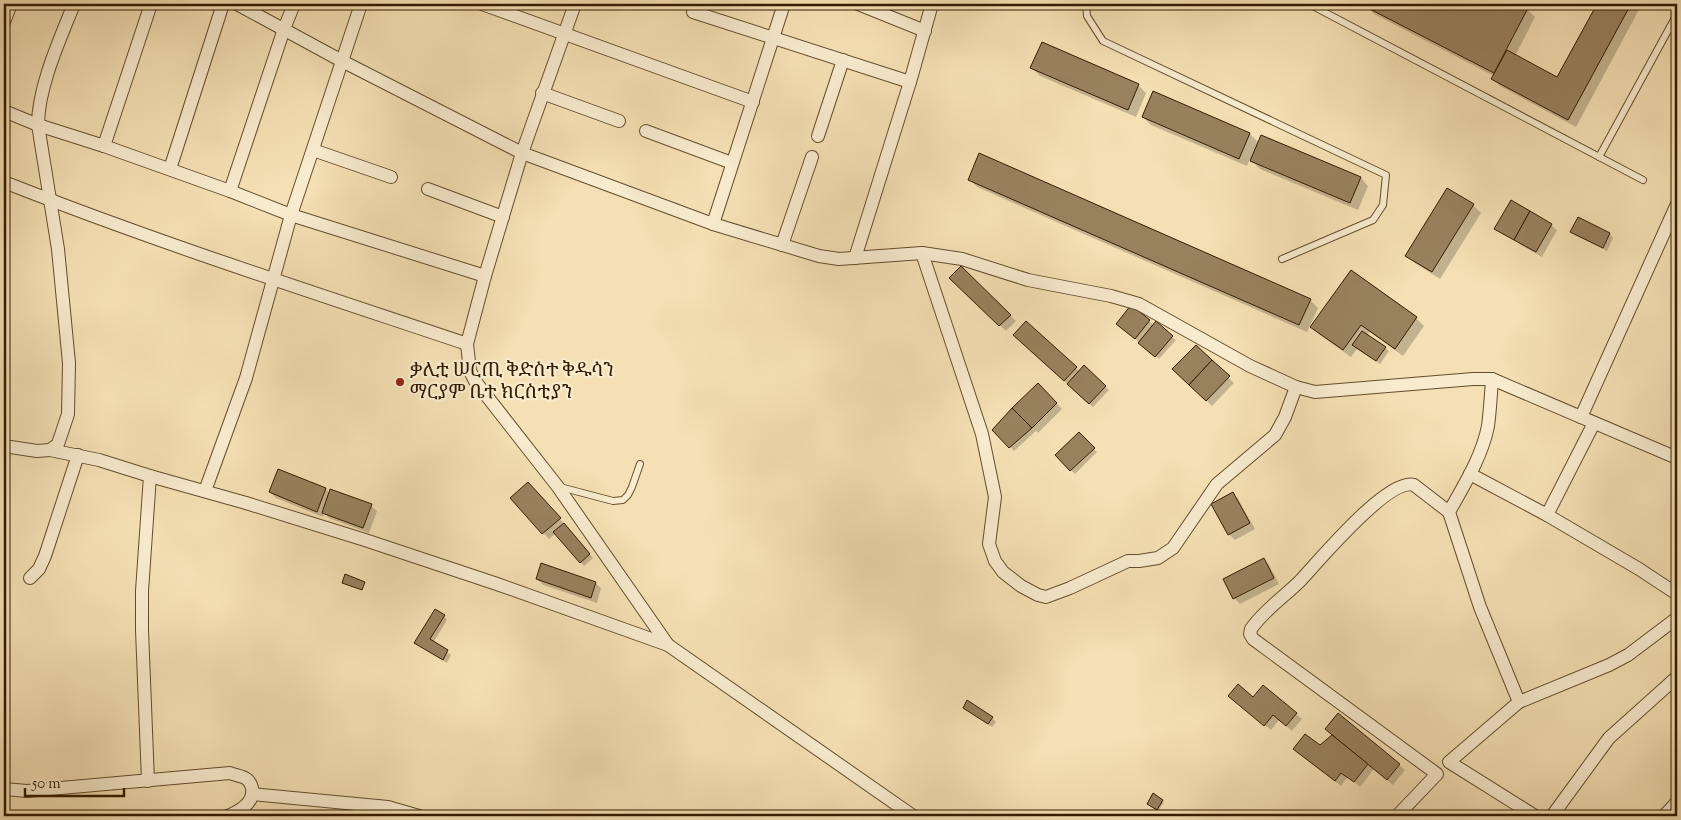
<svg xmlns="http://www.w3.org/2000/svg" width="1681" height="820" font-family="'Sorts Mill Goudy','Noto Serif Ethiopic',serif">
	<style>
		.shadow { fill: #0003 }
		.building { fill: #98825e; stroke: #341c00 }
		.lines { fill: none; stroke-linecap: round; stroke-linejoin: round }
		.service-casing { stroke: #644d2d; stroke-width: 8 }
		.minor-casing { stroke: #644d2d; stroke-width: 14 }
		.service { stroke: #f8ebce; stroke-width: 6 }
		.minor { stroke: #f8ebce; stroke-width: 12 }
		.poi-dot { fill: #8f2418; stroke: #f8ebce; stroke-width: 2 }
		.labels { text-anchor: middle; dominant-baseline: central; stroke-width: 4.5; stroke-linejoin: round; paint-order: stroke }
		.poi-label { font-size: 19px; fill: #341c00; stroke: #f8ebce; text-anchor: start }
	</style>
	<rect width="100%" height="100%" fill="#f4e0b4"/>
	<filter id="stains"><feTurbulence type="fractalNoise" baseFrequency=".004" numOctaves="4"/><feColorMatrix values="0 0 0 0 .2 0 0 0 0 .09 0 0 0 0 .02 0 0 0 .5 -.17"/></filter>
	<radialGradient id="worn" r=".72"><stop offset=".6" stop-color="#630" stop-opacity="0"/><stop offset="1" stop-color="#630" stop-opacity=".3"/></radialGradient>
	<!-- shadow -->
	<g class="shadow">
		<path d="M994,4H1006L1004,9Z"/>
		<path d="M1367,4H1516L1527,9L1535,17L1515,56L1558,79L1598,4H1642L1576,127L1500,86L1493,78L1494,76L1374,14L1366,6Z"/>
		<path d="M1032,68L1138,85L1146,93L1136,117L1040,76Z"/>
		<path d="M1153,93L1250,134L1259,143L1361,178L1368,186L1358,210L1260,169L1250,159L1247,166L1151,125L1143,117Z"/>
		<path d="M969,179L1310,300L1318,308L1307,332L977,187Z"/>
		<path d="M1473,205L1481,213L1440,279L1415,263L1407,256Z"/>
		<path d="M1578,219L1610,234L1613,238L1607,251L1575,235L1572,232Z"/>
		<path d="M1551,225L1557,230L1542,257L1521,245L1510,235L1508,236L1511,239L1496,229Z"/>
		<path d="M961,268L1016,321L1006,331L951,278Z"/>
		<path d="M1351,272L1416,318L1424,326L1403,356L1370,332L1367,335L1389,351L1380,364L1357,349L1351,357L1320,335L1312,327Z"/>
		<path d="M1149,321L1154,326L1176,340L1159,359L1121,327Z"/>
		<path d="M1020,341L1076,368L1080,372L1084,367L1109,390L1093,407Z"/>
		<path d="M1196,346L1234,383L1212,406L1174,369Z"/>
		<path d="M1038,385L1062,409L1038,433L1036,431L1014,451L994,430Z"/>
		<path d="M1079,434L1097,452L1075,474L1056,455Z"/>
		<path d="M279,470L326,489L330,494L371,506L377,511L369,533L329,518L324,513L323,517L276,498L270,492Z"/>
		<path d="M534,489L593,558L584,566L556,533L549,539L512,499Z"/>
		<path d="M1233,493L1238,499L1255,529L1235,540L1229,534Z"/>
		<path d="M1264,560L1269,565L1279,584L1240,604L1234,598Z"/>
		<path d="M537,579L595,583L601,588L597,603L543,585Z"/>
		<path d="M444,616L447,620L433,643L451,655L447,663L416,643Z"/>
		<path d="M1254,698L1296,714L1302,719L1292,731L1279,720L1271,730L1236,702Z"/>
		<path d="M968,711L992,718L996,722L992,727Z"/>
		<path d="M1326,729L1399,765L1405,770L1393,785L1374,769L1360,787L1348,777L1341,786L1301,754L1320,746L1333,736Z"/>
		<path d="M1162,801L1164,802L1159,810L1150,805Z"/>
	</g>
	<!-- building -->
	<g class="building">
		<path d="M1365,4H1519L1528,8L1494,73L1364,6Z"/>
		<path d="M1597,4H1631L1568,120L1491,79L1507,50L1557,77Z"/>
		<path d="M1042,42L1139,84L1128,110L1030,68Z"/>
		<path d="M1153,91L1250,133L1239,159L1142,117Z"/>
		<path d="M1261,135L1361,177L1350,203L1250,161Z"/>
		<path d="M979,153L1311,299L1299,325L968,180Z"/>
		<path d="M1447,188L1474,204L1432,272L1405,256Z"/>
		<path d="M1511,200L1530,211L1514,240L1494,229Z"/>
		<path d="M1530,211L1552,224L1536,252L1514,240Z"/>
		<path d="M1578,217L1610,233L1603,248L1570,232Z"/>
		<path d="M961,266L1011,315L999,326L949,278Z"/>
		<path d="M1351,270L1417,317L1395,349L1361,325L1343,350L1310,327Z"/>
		<path d="M1131,305L1150,320L1135,339L1116,324Z"/>
		<path d="M1026,321L1077,367L1064,381L1013,335Z"/>
		<path d="M1156,321L1173,336L1155,357L1138,343Z"/>
		<path d="M1362,331L1386,347L1376,361L1352,345Z"/>
		<path d="M1196,345L1212,360L1189,385L1172,369Z"/>
		<path d="M1212,360L1230,376L1206,401L1189,385Z"/>
		<path d="M1084,365L1106,386L1089,404L1067,384Z"/>
		<path d="M1038,383L1057,403L1032,428L1012,408Z"/>
		<path d="M1012,408L1032,428L1009,448L992,430Z"/>
		<path d="M1079,432L1095,448L1070,471L1055,455Z"/>
		<path d="M278,469L326,488L317,512L269,492Z"/>
		<path d="M528,482L561,518L542,534L510,498Z"/>
		<path d="M330,489L372,504L363,528L322,513Z"/>
		<path d="M1233,492L1250,523L1228,535L1211,504Z"/>
		<path d="M564,523L590,554L580,563L553,532Z"/>
		<path d="M1264,558L1274,578L1233,599L1223,579Z"/>
		<path d="M541,563L596,582L591,598L536,579Z"/>
		<path d="M345,574L365,582L362,590L342,583Z"/>
		<path d="M435,609L445,615L430,639L448,650L443,660L414,643Z"/>
		<path d="M1238,684L1253,697L1263,685L1297,713L1286,726L1273,715L1264,726L1228,696Z"/>
		<path d="M967,700L993,717L988,724L963,708Z"/>
		<path d="M1338,713L1400,764L1387,780L1325,729Z"/>
		<path d="M1305,734L1320,745L1332,735L1368,764L1354,782L1341,773L1335,781L1293,749Z"/>
		<path d="M1153,793L1163,800L1157,810L1147,804Z"/>
	</g>
	<g class="lines">
		<!-- service casing -->
		<g class="service-casing">
			<g id="service">
				<path d="M1086,4L1087,16L1103,41L1386,175L1383,205L1373,220L1282,259"/>
				<path d="M1309,4L1643,180"/>
				<path d="M1599,157L1677,14"/>
				<path d="M560,487L613,501L623,500L628,495L632,487L640,464"/>
			</g>
		</g>
		<!-- minor casing -->
		<g class="minor-casing">
			<g id="minor">
				<path d="M237,4L342,61L522,153L713,224L819,256L839,259L922,253L962,259L1028,280L1111,296L1139,304L1250,366L1296,387L1315,392L1473,379H1492L1677,458"/>
				<path d="M482,4L753,102"/>
				<path d="M575,4L522,153L485,276L467,344L470,371L475,381L558,487L668,645"/>
				<path d="M858,4L925,31"/>
				<path d="M693,12L910,82"/>
				<path d="M4,22L11,4"/>
				<path d="M542,93L619,121"/>
				<path d="M4,111L38,125L104,146L230,191L291,215L485,276"/>
				<path d="M646,131L732,163"/>
				<path d="M818,136L843,60"/>
				<path d="M104,146L151,4"/>
				<path d="M313,150L391,177"/>
				<path d="M170,169L223,4"/>
				<path d="M4,182C156,242 312,292 467,344"/>
				<path d="M428,189L503,217"/>
				<path d="M230,191L284,29L294,4"/>
				<path d="M713,224L784,4"/>
				<path d="M782,245L812,157"/>
				<path d="M922,253L982,434L995,497L989,544L995,561L1003,572L1021,586L1038,595L1046,597L1070,588L1128,561H1139L1158,558L1173,548L1217,484L1275,435L1285,417L1296,387"/>
				<path d="M855,258L910,82L932,4"/>
				<path d="M1492,379C1491,395 1490,411 1488,426C1482,457 1464,485 1449,512L1480,607L1519,702"/>
				<path d="M1581,417L1677,204"/>
				<path d="M1594,423L1547,515L1639,569L1677,594"/>
				<path d="M4,446L37,451L50,450L58,444L68,414L69,363L58,249L38,125C38,87 60,39 74,4"/>
				<path d="M50,450L99,460L150,476L246,503L365,540L497,584L668,645L913,816"/>
				<path d="M1470,474L1547,515"/>
				<path d="M205,491L246,378L291,215L361,4"/>
				<path d="M30,578L39,569L45,556L78,455"/>
				<path d="M148,781L142,630V591L150,476"/>
				<path d="M4,789L27,791L230,773C235,775 241,776 245,778C249,780 251,784 252,788C255,803 240,811 228,816"/>
				<path d="M252,794L388,807L419,816"/>
				<path d="M1397,816L1437,774L1253,639L1250,634L1251,629C1264,610 1284,597 1300,581C1318,562 1388,477 1414,485L1449,512"/>
				<path d="M1535,816L1449,762L1519,702L1609,665L1628,655L1677,618"/>
				<path d="M1552,816L1609,738L1677,677"/>
				<path d="M1664,816L1677,802"/>
			</g>
		</g>
		<!-- service -->
		<use href="#service" class="service"/>
		<!-- minor -->
		<use href="#minor" class="minor"/>
	</g>
	<!-- markers -->
	<circle class="poi-dot" cx="400" cy="382" r="5"/>
	<g class="labels">
		<!-- poi labels -->
		<g class="poi-label">
			<text x="410" y="371">ቃሊቲ ሠርጢ ቅድስተ ቅዱሳን<tspan x="410" dy="22">ማርያም ቤተ ክርስቲያን</tspan></text>
		</g>
	</g>
	<!-- margin -->
	<rect width="1681" height="820" fill="none" stroke="#f4e0b4" stroke-width="20"/>
	<rect x="5" y="5" width="1671" height="810" fill="none" stroke="#341c00" stroke-width="2.5"/>
	<rect x="10" y="10" width="1661" height="800" fill="none" stroke="#341c00"/>
	<!-- scale -->
	<path d="M25 788v8h99v-8" fill="none" stroke="#341c00" stroke-width="2.5"/>
	<text x="32" y="788" font-size="15" fill="#341c00" stroke="#f8ebce" stroke-width="4" paint-order="stroke">50 m</text>
	<rect width="100%" height="100%" filter="url(#stains)"/>
	<rect width="100%" height="100%" fill="url(#worn)"/>
</svg>
